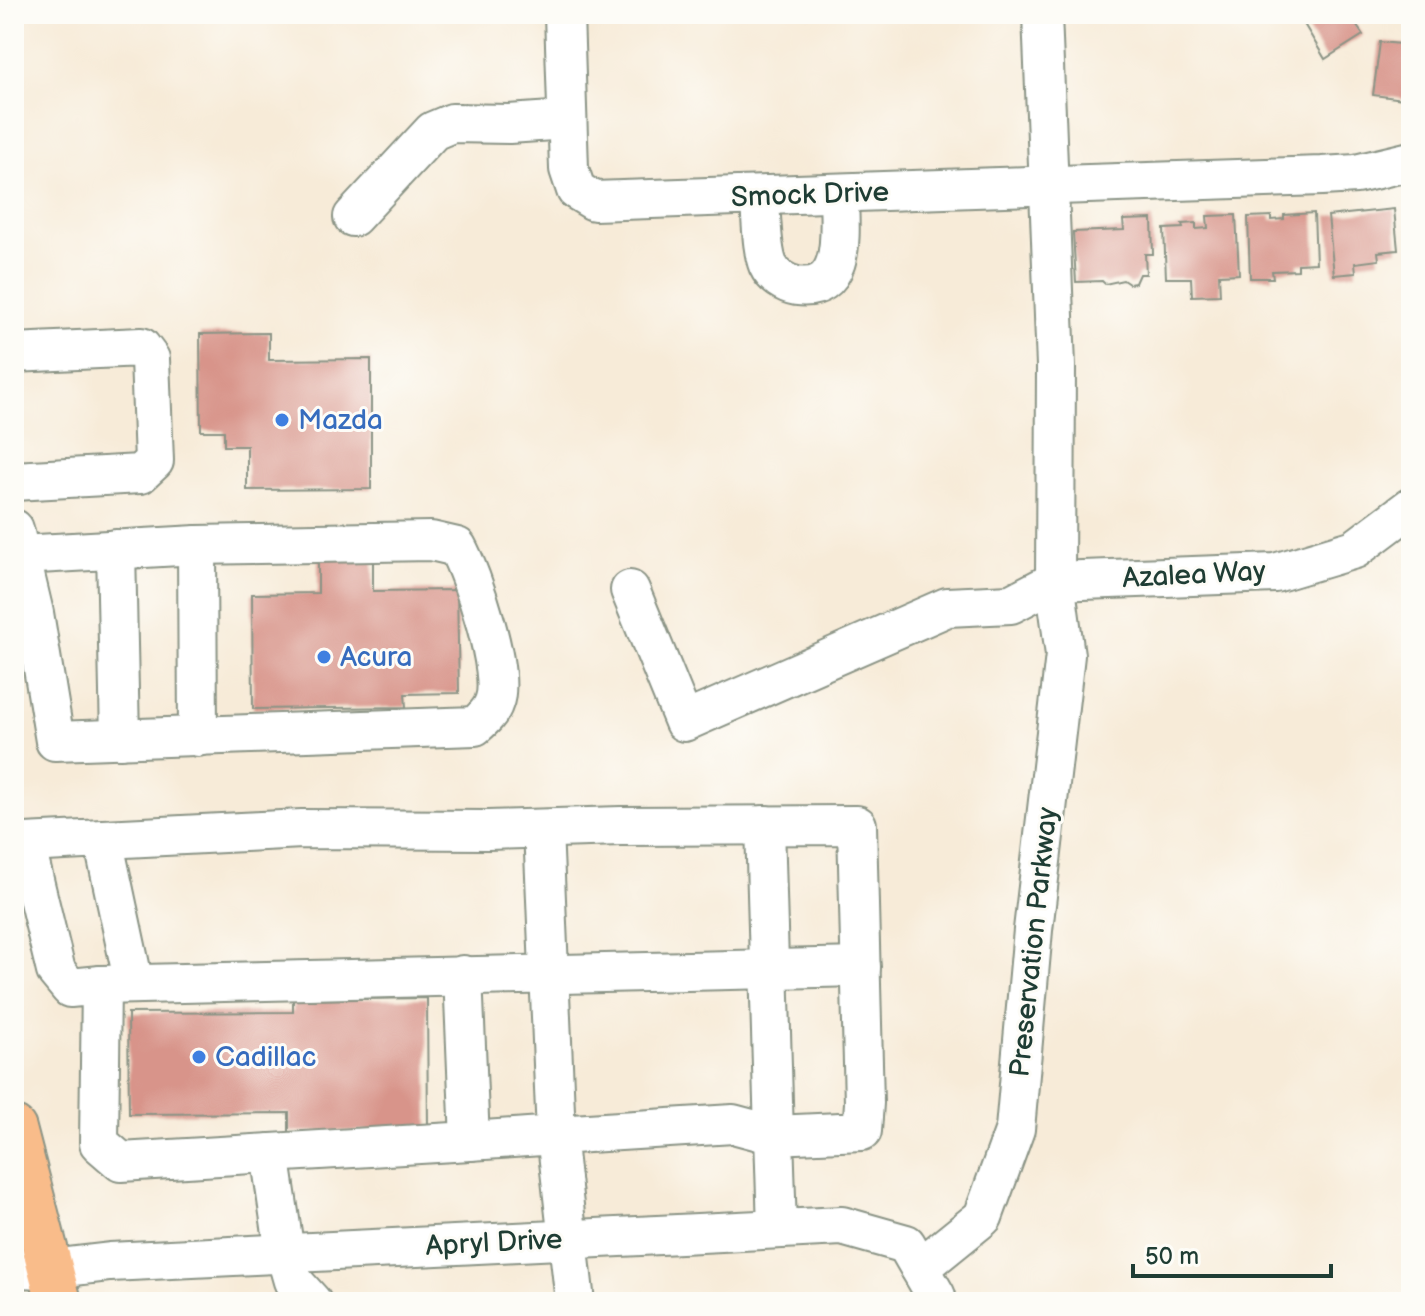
<svg xmlns="http://www.w3.org/2000/svg" width="1425" height="1316" font-family="'Balsamiq Sans',sans-serif">
	<style>
		.building { fill: #d8948a }
		.lines { fill: none; stroke-linecap: round; stroke-linejoin: round }
		.minor-casing { stroke: #8b9486; stroke-width: 42 }
		.major-casing { stroke: #8b9486; stroke-width: 48 }
		.minor { stroke: #fff; stroke-width: 38 }
		.major { stroke: #f9bc8a; stroke-width: 44 }
		.shop-dot { fill: #3f7fe0; stroke: #fdfcf7; stroke-width: 3 }
		.labels { text-anchor: middle; dominant-baseline: central; stroke-width: 6; stroke-linejoin: round; paint-order: stroke }
		.street-label { font-size: 28px; fill: #1f3d34; stroke: #fdfcf7 }
		.shop-label { font-size: 28px; fill: #366cbe; stroke: #fdfcf7; text-anchor: start }
	</style>
	<rect width="100%" height="100%" fill="#fdfcf7"/>
	<filter id="ink" filterUnits="userSpaceOnUse"><feTurbulence type="fractalNoise" baseFrequency=".0125" numOctaves="2"/><feDisplacementMap in="SourceGraphic" scale="16" xChannelSelector="R" yChannelSelector="G"/><feConvolveMatrix kernelMatrix="1 2 1 2 8 2 1 2 1" color-interpolation-filters="sRGB"/></filter>
	<filter id="wash" filterUnits="userSpaceOnUse"><feTurbulence type="fractalNoise" baseFrequency=".006" numOctaves="4" result="noise"/><feDisplacementMap in="SourceGraphic" scale="32" xChannelSelector="R" yChannelSelector="G"/><feGaussianBlur stdDeviation="1.8" result="paint"/><feColorMatrix in="noise" values="0 0 0 0 0 0 0 0 0 0 0 0 0 0 0 0 0 1.4 0 .05"/><feComposite in="paint" operator="in"/></filter>
	<g filter="url(#wash)">
		<rect width="100%" height="100%" fill="#f7ebd8"/>
		<g id="blocks">
			<!-- building -->
			<g class="building">
				<path d="M1298,14L1350,16L1363,35L1325,59Z"/>
				<path d="M1380,42L1411,45V100L1373,95Z"/>
				<path d="M1394,209L1398,250L1378,252L1379,260L1355,263L1356,273L1334,275L1328,216Z"/>
				<path d="M1314,213L1316,263L1298,264V270L1272,271L1273,278H1250L1248,217L1271,216V220L1284,219V215Z"/>
				<path d="M1236,215L1239,274L1219,275L1220,295L1192,296L1191,278H1166L1164,229L1183,228L1182,224L1196,223V229L1208,228L1207,216Z"/>
				<path d="M1152,219L1153,254H1145L1146,274H1139L1135,283L1129,284L1123,280L1105,284L1102,281L1076,282L1073,232L1124,230L1123,220Z"/>
				<path d="M269,333V360L371,359V489L247,490V446H224V431H201L200,334Z"/>
				<path d="M318,555H373V591L457,590L459,693L405,694L406,707L253,709L252,594L318,593Z"/>
				<path d="M427,998L428,1130L289,1132V1113L129,1114L128,1013L293,1012V1000Z"/>
			</g>
		</g>
	</g>
	<g filter="url(#ink)">
		<use href="#blocks" fill-opacity="0" stroke="#8b9486" stroke-width="2"/>
		<g class="lines">
			<!-- minor casing -->
			<g class="minor-casing">
				<g id="minor">
					<path d="M564,14L569,169L576,190L594,201L1322,176L1356,174L1411,161"/>
					<path d="M759,196C762,215 761,248 768,265C773,276 785,284 797,286C849,293 839,227 839,194"/>
					<path d="M353,217L433,131L452,123L509,124L567,120"/>
					<path d="M14,353L141,347L150,359L154,461L140,474L14,481"/>
					<path d="M14,529L34,613L55,741L475,726C483,719 491,712 494,702C506,673 472,574 457,547L431,541L197,545L20,555"/>
					<path d="M197,545L198,737"/>
					<path d="M116,549L120,739"/>
					<path d="M630,590L684,722L947,607L1011,604L1055,581L1275,573L1355,549L1411,507"/>
					<path d="M543,829L556,1135L733,1124L774,1135L765,825"/>
					<path d="M103,839L134,984"/>
					<path d="M14,842L25,843L302,829L488,830L621,826L857,825L864,1103L862,1131L774,1135L777,1229"/>
					<path d="M25,843L56,971L70,988L101,985L99,1143L121,1162L470,1141L463,975"/>
					<path d="M101,985L861,967"/>
					<path d="M470,1141L556,1135L575,1302"/>
					<path d="M270,1153L285,1253L293,1281L312,1302"/>
					<path d="M14,1268L50,1269L110,1262L842,1226L906,1244L936,1296V1302"/>
					<path d="M920,1268L983,1217L1015,1129L1033,930L1065,655L1055,581L1056,366L1042,14"/>
				</g>
			</g>
			<!-- major casing -->
			<g class="major-casing">
				<path id="major" d="M14,1129L59,1302"/>
			</g>
			<!-- minor -->
			<use href="#minor" class="minor"/>
			<!-- major -->
			<use href="#major" class="major"/>
		</g>
	</g>
	<!-- markers -->
	<g class="shop-dot">
		<circle cx="282" cy="420" r="8"/>
		<circle cx="324" cy="657" r="8"/>
		<circle cx="199" cy="1057" r="8"/>
	</g>
	<g class="labels">
		<!-- street labels -->
		<g class="street-label">
			<text transform="translate(810 195) rotate(-2)">Smock Drive</text>
			<text transform="translate(1194 575) rotate(-3)">Azalea Way</text>
			<text transform="translate(1034 942) rotate(-84)">Preservation Parkway</text>
			<text transform="translate(494 1243) rotate(-3)">Apryl Drive</text>
		</g>
		<!-- shop labels -->
		<g class="shop-label">
			<text x="298" y="420">Mazda</text>
			<text x="340" y="657">Acura</text>
			<text x="215" y="1057">Cadillac</text>
		</g>
	</g>
	<!-- margin -->
	<rect width="1425" height="1316" fill="none" stroke="#fdfcf7" stroke-width="48"/>
	<!-- scale -->
	<path d="M1133 1264v12h198v-12" fill="none" stroke="#1f3d34" stroke-width="4"/>
	<text x="1145" y="1264" font-size="24" fill="#1f3d34" stroke="#fdfcf7" stroke-width="6" paint-order="stroke">50 m</text>
</svg>
